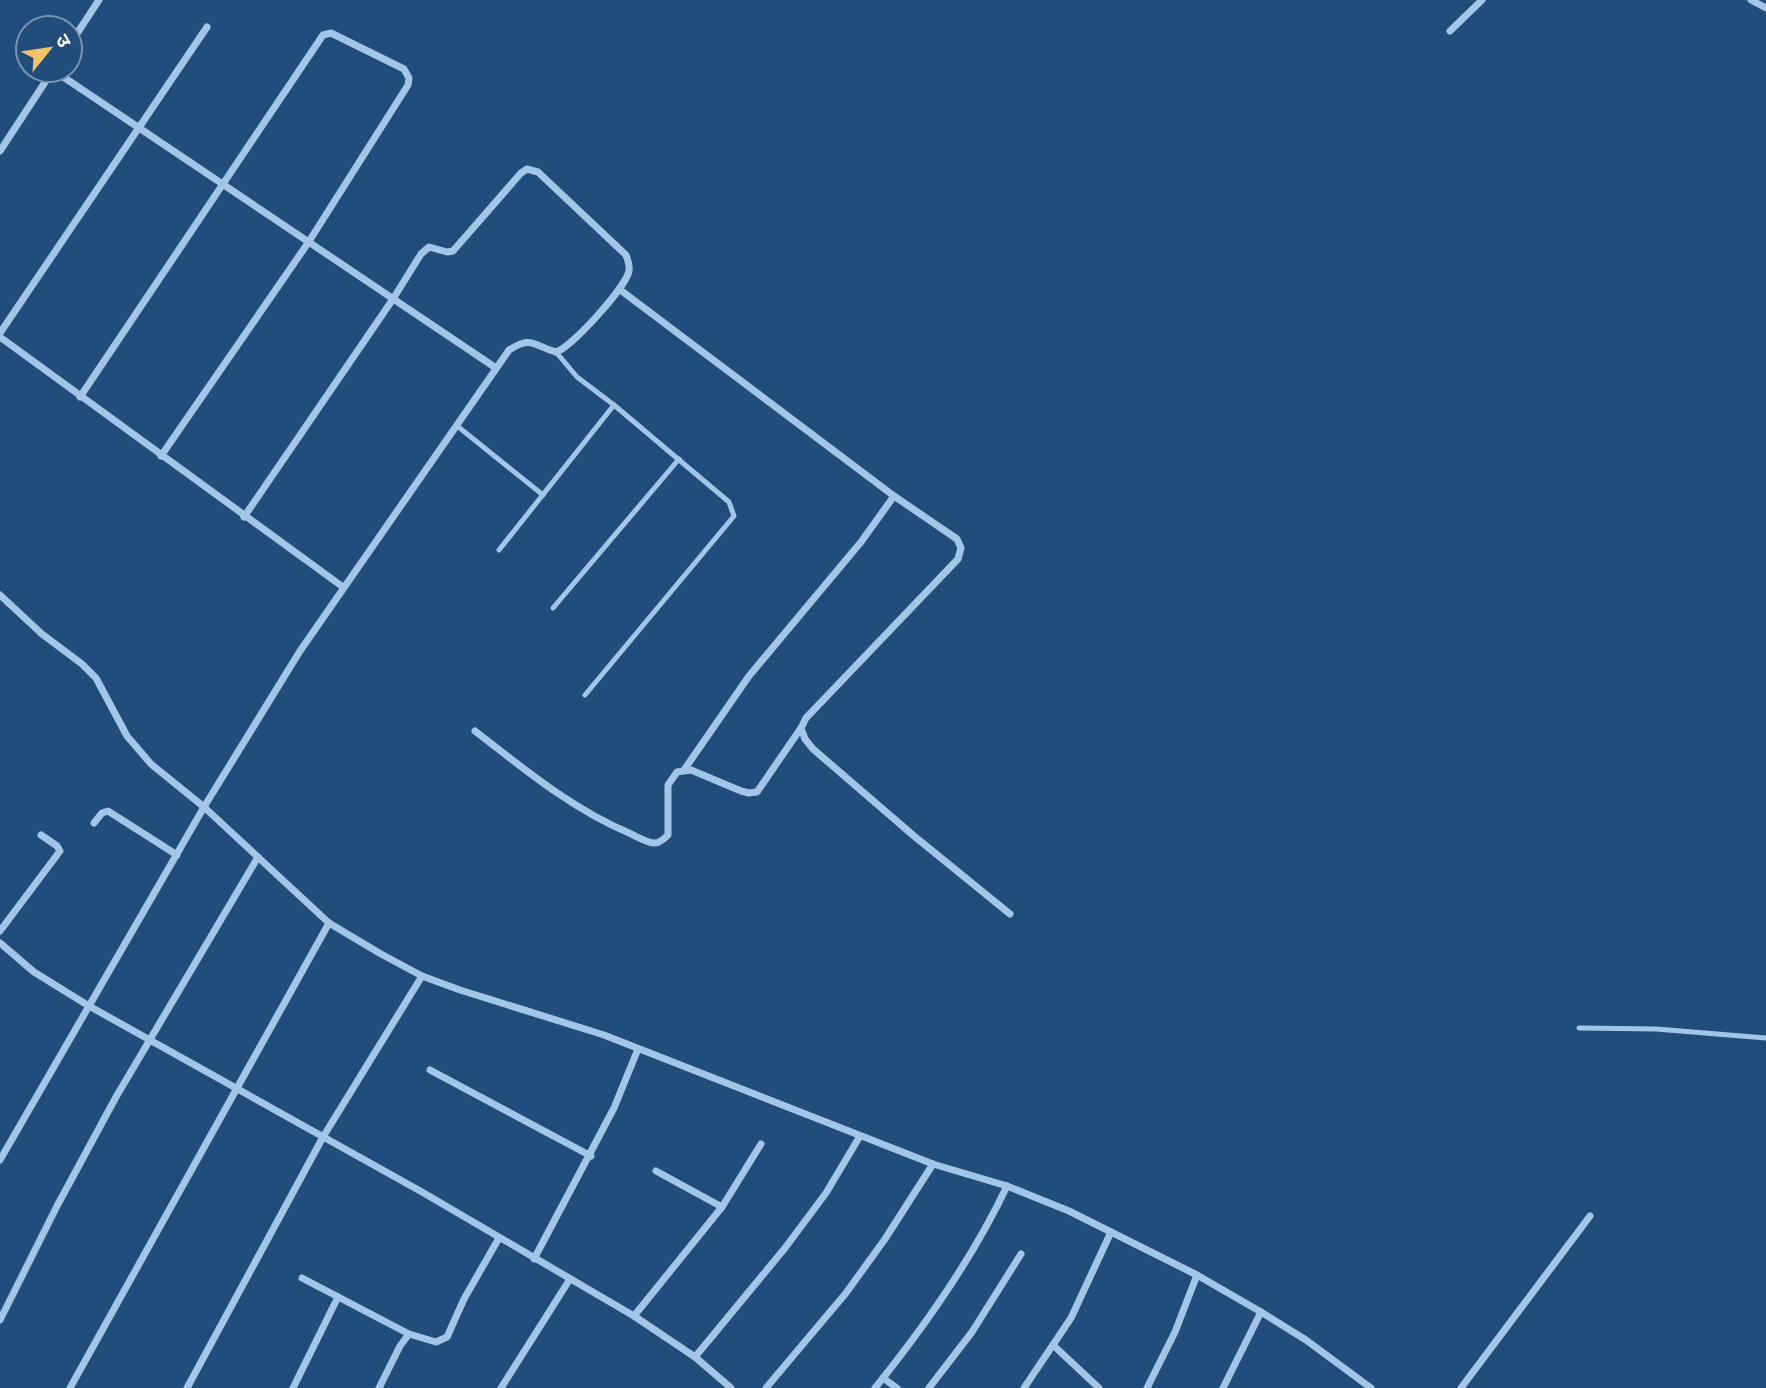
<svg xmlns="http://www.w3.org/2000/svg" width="1766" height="1388" font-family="'Alegreya Sans','Noto Sans Devanagari',sans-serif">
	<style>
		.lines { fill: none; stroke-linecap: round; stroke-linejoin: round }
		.lane { stroke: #a3c5e6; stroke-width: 5 }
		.street { stroke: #a3c5e6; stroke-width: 7 }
	</style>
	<rect width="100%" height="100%" fill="#204d7c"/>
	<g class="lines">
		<!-- lane -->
		<g class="lane">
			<path d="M556,352L577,377L614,405L729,502L734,516L585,695"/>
			<path d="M456,425L543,495"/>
			<path d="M499,550L614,405"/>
			<path d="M553,608L679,459"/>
			<path d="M1579,1028L1656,1029L1766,1038"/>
		</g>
		<!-- street -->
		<g class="street">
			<path d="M1751,0L1766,8"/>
			<path d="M1450,31L1482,0"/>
			<path d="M70,44L99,0"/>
			<path d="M53,70L496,368"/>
			<path d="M0,151L53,70"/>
			<path d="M619,289L894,496L957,539L961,548L958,559L806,718L801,728L805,739L813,749L914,836L1010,914"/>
			<path d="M0,333L207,27"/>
			<path d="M0,337L343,587"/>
			<path d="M80,397L323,35L331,33L404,69L409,78L408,85L308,243L161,456"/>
			<path d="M0,595L42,634L82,664L96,678L127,736L151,764L204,807L329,923L381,954L422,976L460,990L604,1035L933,1164L1007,1186L1069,1211L1197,1275L1261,1312L1306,1340L1371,1388"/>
			<path d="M475,731C524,769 572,809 629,833C636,836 647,843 655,843C660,843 665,838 668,835V785L677,772L691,770L741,791L749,793L757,792L801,728"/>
			<path d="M684,770L749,676L861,542L894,496"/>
			<path d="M94,823L102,813L108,811L177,855"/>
			<path d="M0,931L60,851L57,846L41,835"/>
			<path d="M0,943L34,972L89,1006L422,1192L634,1316L695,1357L731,1388"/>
			<path d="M430,1070L591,1156"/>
			<path d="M0,1160L204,807L300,651L509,350C533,335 533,346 556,352C571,348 626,287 629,271C630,265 628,261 626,255L538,172L527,169L521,173L453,251L447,252L429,247L421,254L393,299L244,517"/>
			<path d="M656,1171L722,1207"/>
			<path d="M534,1259L614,1108L638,1049"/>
			<path d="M302,1278L409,1334"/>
			<path d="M634,1316L722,1207L761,1144"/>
			<path d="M0,1320L57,1206L116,1097L258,857"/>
			<path d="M1053,1345L1099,1388"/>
			<path d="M695,1357L785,1248L826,1193L860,1136"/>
			<path d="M883,1378L897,1388"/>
			<path d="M70,1388L329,923"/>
			<path d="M187,1388L323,1137L422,976"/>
			<path d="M293,1388L338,1297"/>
			<path d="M379,1388L400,1346L409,1334L436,1342L447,1337L464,1299L499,1238"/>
			<path d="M501,1388L570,1279"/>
			<path d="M766,1388L846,1293L885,1239L933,1164"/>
			<path d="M875,1388C925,1326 973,1258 1007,1186"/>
			<path d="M929,1388L972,1332L1021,1254"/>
			<path d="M1024,1388L1071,1318L1111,1232"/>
			<path d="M1147,1388L1175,1332L1197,1275"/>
			<path d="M1223,1388L1261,1312"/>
			<path d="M1461,1388L1590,1216"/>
		</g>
	</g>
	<!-- north arrow -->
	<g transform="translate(49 49) rotate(60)"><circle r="33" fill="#204d7c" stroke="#7994b0" stroke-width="2"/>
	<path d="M0-5L12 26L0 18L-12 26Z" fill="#f3c364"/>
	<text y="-10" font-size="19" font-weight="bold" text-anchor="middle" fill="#ffffff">उ</text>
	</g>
</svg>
